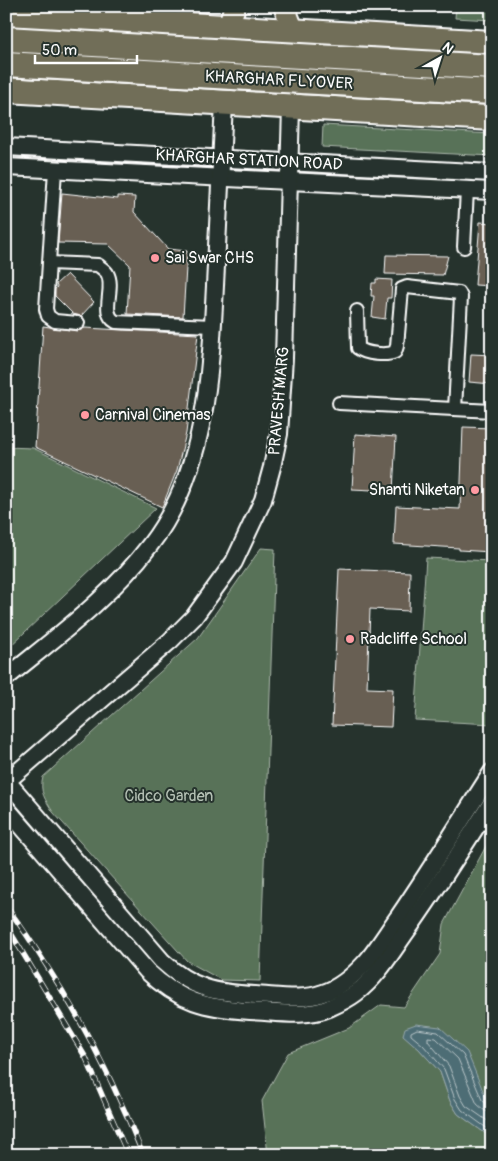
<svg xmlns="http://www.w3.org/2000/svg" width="498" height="1161" font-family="Pangolin,sans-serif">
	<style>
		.green { fill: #587258; stroke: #acb8ac }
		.water { fill: #4e6d75; stroke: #95a7ac }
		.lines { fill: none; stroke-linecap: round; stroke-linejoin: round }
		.shore { stroke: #b8c5c8; stroke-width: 1 }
		.building { fill: #685e52; stroke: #fff }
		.minor-casing { stroke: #fff; stroke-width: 16 }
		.tertiary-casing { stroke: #fff; stroke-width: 20 }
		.primary-casing { stroke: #fff; stroke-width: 24 }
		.motorway-casing { stroke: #fff; stroke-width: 28 }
		.minor { stroke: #26332d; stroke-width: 12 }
		.tertiary { stroke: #26332d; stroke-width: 16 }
		.primary { stroke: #716e59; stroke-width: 20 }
		.motorway { stroke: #716e59; stroke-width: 24 }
		.rail-casing { stroke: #fff; stroke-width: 5.5 }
		.rail { stroke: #26332d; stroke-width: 4; stroke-dasharray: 11; stroke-linecap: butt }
		.motorway-bridge-casing { stroke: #fff; stroke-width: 28; stroke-linecap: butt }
		.motorway-bridge { stroke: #716e59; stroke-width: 24 }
		.poi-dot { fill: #ff9aa2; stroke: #26332d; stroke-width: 2 }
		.labels { text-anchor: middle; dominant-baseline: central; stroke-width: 4; stroke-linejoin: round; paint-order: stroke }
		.street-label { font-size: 16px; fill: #fff; stroke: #26332d }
		.poi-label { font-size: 16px; fill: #fff; stroke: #26332d; text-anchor: start }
		.park-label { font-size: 16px; fill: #b4c0b4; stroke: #26332d }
	</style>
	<rect width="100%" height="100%" fill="#26332d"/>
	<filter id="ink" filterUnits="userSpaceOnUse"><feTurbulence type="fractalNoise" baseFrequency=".02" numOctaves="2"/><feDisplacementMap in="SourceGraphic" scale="10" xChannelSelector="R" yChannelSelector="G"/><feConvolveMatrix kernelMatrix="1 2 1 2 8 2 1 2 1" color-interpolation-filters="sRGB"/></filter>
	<g filter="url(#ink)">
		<!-- green -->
		<g class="green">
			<path d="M456,6H492V20L455,18Z"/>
			<path d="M323,125L492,134V156L322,147Z"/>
			<path d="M6,447L33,448L156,508L6,650Z"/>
			<path d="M261,548L275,549L260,981L221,980L187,961L53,812C45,799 39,792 43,777L198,638Z"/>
			<path d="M426,558L492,561V724L415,720Z"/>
			<path d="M492,835V1103L403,1034L419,1049L440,1072L450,1101L458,1114L492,1138V1155H268L262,1101L288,1053L349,1028L381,1005L404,1007L440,954L444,924Z"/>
		</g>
		<!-- water -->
		<path class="water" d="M416,1024L440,1027L467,1052L486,1098L492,1103V1138L458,1114L450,1101L440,1072L419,1049L403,1035L405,1028Z"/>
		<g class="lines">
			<!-- shore -->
			<g class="shore">
				<path d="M492,1106L488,1105L482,1100L463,1055L438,1032L417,1029L411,1032V1035L423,1045L444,1069L455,1099L462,1110L492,1132"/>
				<path d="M492,1112L485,1111L477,1104L458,1059L436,1038L428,1037V1041L449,1066L460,1096L466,1106L492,1124"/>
			</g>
		</g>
		<!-- building -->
		<g class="building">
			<path d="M62,193L118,199V196L135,197L134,212L168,249L187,251L183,317L127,314L130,265L108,244L58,243Z"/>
			<path d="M480,222L492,223V286L475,285Z"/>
			<path d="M386,255L448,256L443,275L385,274Z"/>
			<path d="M67,274L94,302L81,316L73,314L55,296V289L57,287L56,284Z"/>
			<path d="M376,279L392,280L391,298H387L385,319L372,317L374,296H371L372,283H376Z"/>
			<path d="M43,326L77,331L85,328L198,334L186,433L177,470L162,507L35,447Z"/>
			<path d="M471,354L492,355V384L469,382Z"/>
			<path d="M463,427L492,428L488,528H492V552L459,550V548L394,544L396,506L460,509Z"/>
			<path d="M355,434L396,437L393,491L352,489Z"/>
			<path d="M339,569L410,572L409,611L370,609L367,688L393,689L391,727L332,725Z"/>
		</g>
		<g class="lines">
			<!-- minor casing -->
			<g class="minor-casing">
				<g id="minor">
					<path d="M55,170L46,309L48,316L55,321L78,323"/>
					<path d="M464,247L467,190"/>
					<path d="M49,263L98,265C101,268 105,270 107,273C116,288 99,313 116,322L213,326"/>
					<path d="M357,311L358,348C366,354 386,356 395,352L397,346L402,289L407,287L459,293L461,297L455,409"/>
					<path d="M339,403L492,411"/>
				</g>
			</g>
			<!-- tertiary casing -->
			<g class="tertiary-casing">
				<g id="tertiary">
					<path d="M6,147L492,173"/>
					<path d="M6,167L492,191"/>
					<path d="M6,678C56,637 111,597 150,545C210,467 211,360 216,266C219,212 221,158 224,103"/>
					<path d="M6,780L162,961C192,989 216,993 255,995C277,996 303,1001 323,993C340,988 354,975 366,962C378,948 388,931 399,916C431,869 461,820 492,772"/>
					<path d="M6,782L170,641L194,617L234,562L263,500L272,467L279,434L284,358L291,107"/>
					<path d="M6,808L147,971C179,1002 207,1008 250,1011C275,1012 306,1018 329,1008C338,1004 348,999 356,993C376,978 390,955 404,935C435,892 463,847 492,802"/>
				</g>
			</g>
			<!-- primary casing -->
			<g class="primary-casing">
				<g id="primary">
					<path d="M284,6L294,32L291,107"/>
					<path d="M227,41L228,27L235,6"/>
				</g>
			</g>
			<!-- motorway casing -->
			<g class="motorway-casing">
				<g id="motorway">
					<path d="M6,14L492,43"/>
					<path d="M6,90L492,118"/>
				</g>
			</g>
			<!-- minor -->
			<use href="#minor" class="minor"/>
			<!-- tertiary -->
			<use href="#tertiary" class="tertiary"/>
			<!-- primary -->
			<use href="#primary" class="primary"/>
			<!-- motorway -->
			<use href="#motorway" class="motorway"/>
			<!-- rail casing -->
			<g class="rail-casing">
				<g id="rail">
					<path d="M6,907C19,922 30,940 41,957C82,1019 116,1086 143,1155"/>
					<path d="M6,925L86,1058L128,1155"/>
				</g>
			</g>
			<!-- rail -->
			<use href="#rail" class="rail"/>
			<!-- motorway-bridge casing -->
			<g class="motorway-bridge-casing">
				<g id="motorway-bridge">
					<path d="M6,39L492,67"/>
					<path d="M6,64L492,92"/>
				</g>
			</g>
			<!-- motorway-bridge -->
			<use href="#motorway-bridge" class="motorway-bridge"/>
		</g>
	</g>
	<!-- markers -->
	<g class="poi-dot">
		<circle cx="155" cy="258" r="5"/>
		<circle cx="85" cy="415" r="5"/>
		<circle cx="475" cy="490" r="5"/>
		<circle cx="350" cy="639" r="5"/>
	</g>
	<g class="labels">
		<!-- street labels -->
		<g class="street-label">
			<text transform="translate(279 80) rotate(3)">KHARGHAR FLYOVER</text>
			<text transform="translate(249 160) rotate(3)">KHARGHAR STATION ROAD</text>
			<text transform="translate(279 401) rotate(-85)">PRAVESH MARG</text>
		</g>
		<!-- poi labels -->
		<g class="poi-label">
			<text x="165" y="258">Sai Swar CHS</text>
			<text x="95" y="415">Carnival Cinemas</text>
			<text x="465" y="490" text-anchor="end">Shanti Niketan</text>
			<text x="360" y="639">Radcliffe School</text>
		</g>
		<!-- park labels -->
		<g class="park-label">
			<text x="169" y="796">Cidco Garden</text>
		</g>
	</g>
	<!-- margin -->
	<rect width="498" height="1161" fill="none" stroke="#26332d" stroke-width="25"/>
	<rect x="12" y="12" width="473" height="1136" fill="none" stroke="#fff" stroke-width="2" filter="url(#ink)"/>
	<!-- north arrow -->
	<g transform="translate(440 58) rotate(39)" stroke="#26332d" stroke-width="4" paint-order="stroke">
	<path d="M0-4L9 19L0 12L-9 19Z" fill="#ffffff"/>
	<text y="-8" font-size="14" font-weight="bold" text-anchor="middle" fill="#ffffff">N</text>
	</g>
	<!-- scale -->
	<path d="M35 55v8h102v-8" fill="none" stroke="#ffffff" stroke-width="2.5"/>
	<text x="42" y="55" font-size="15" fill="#ffffff" stroke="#26332d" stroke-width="4" paint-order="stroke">50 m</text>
</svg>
